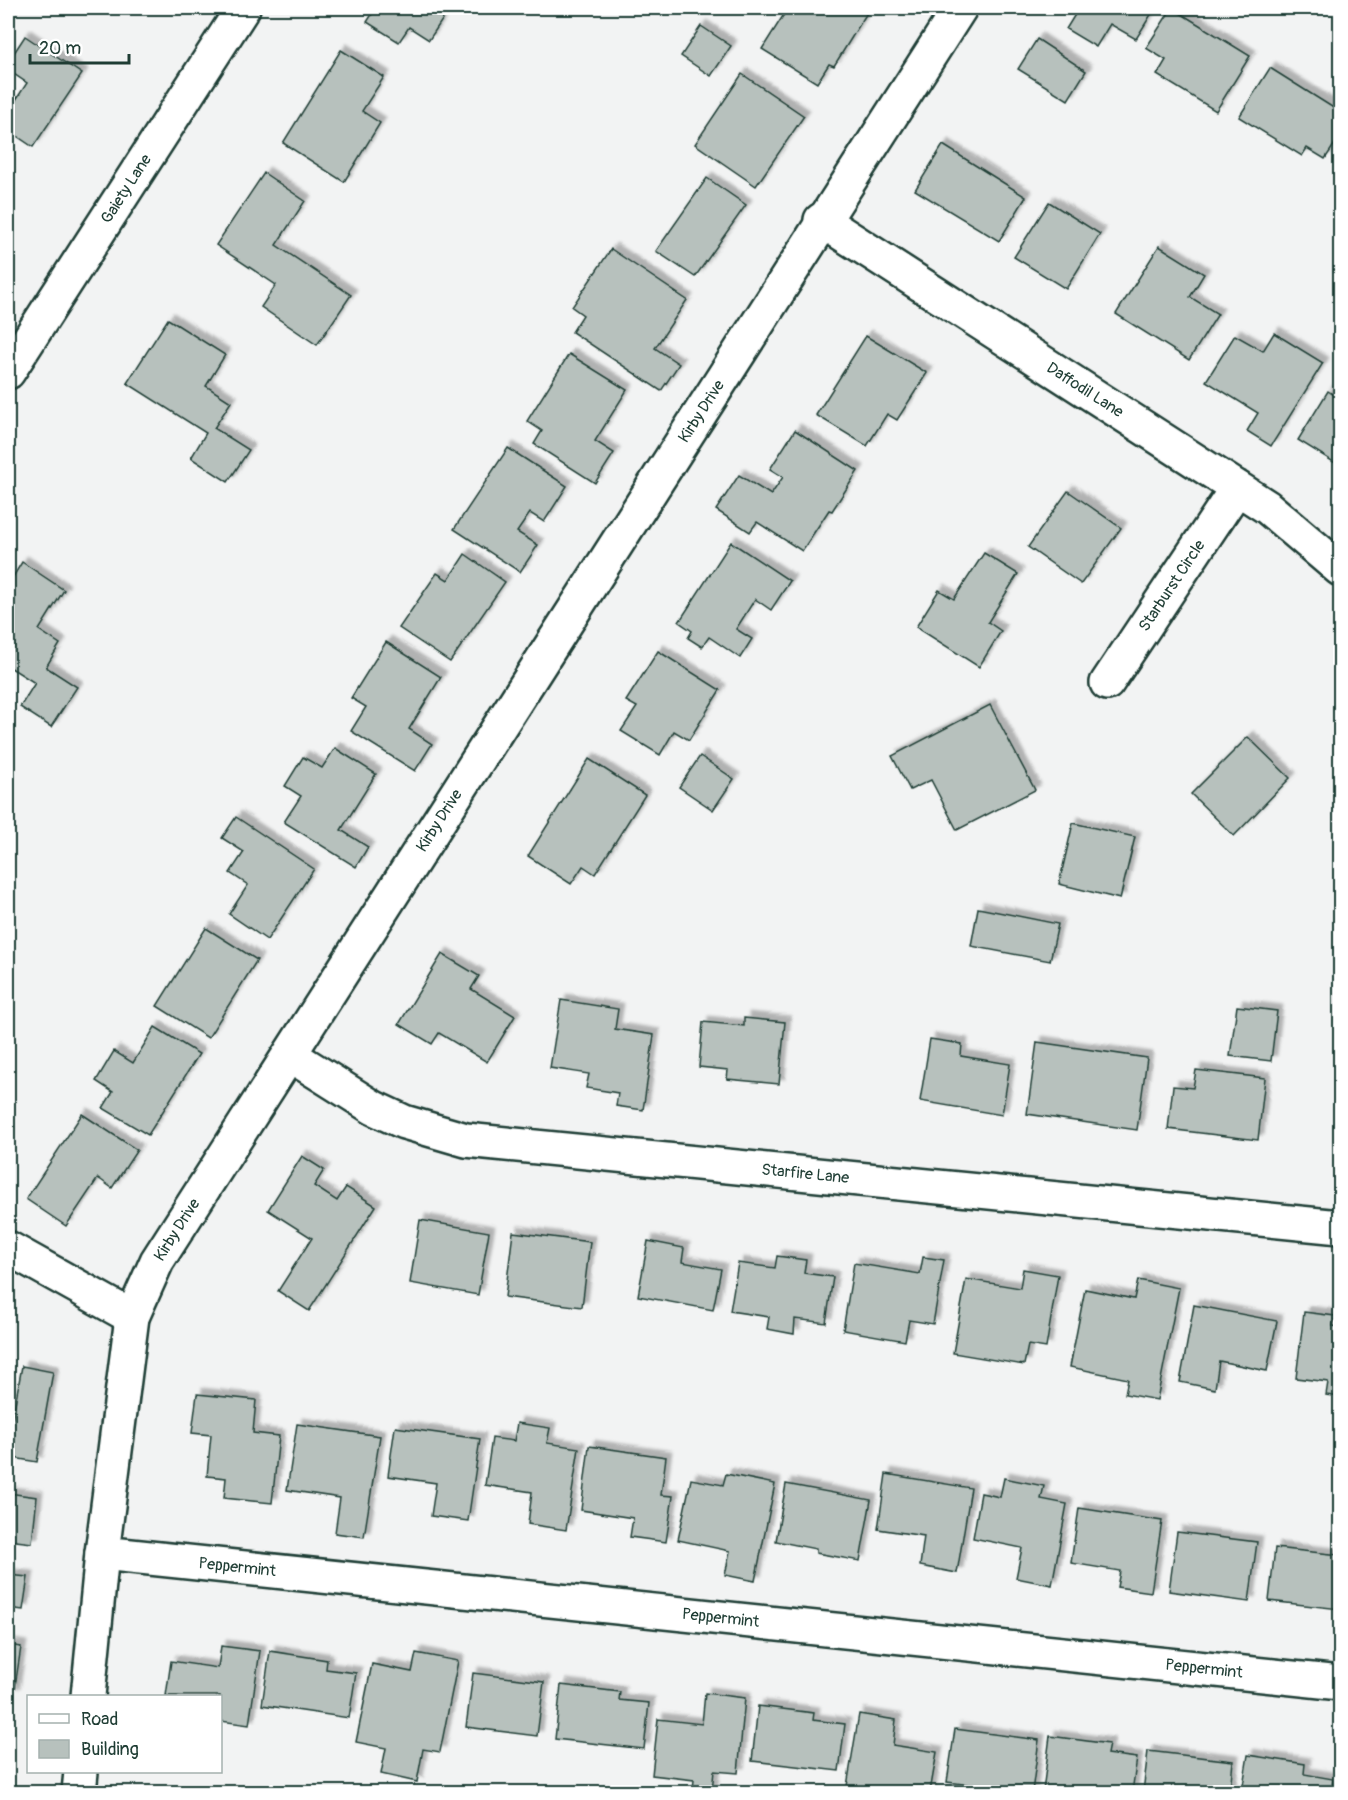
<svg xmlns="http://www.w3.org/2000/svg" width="1348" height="1800" font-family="Pangolin,sans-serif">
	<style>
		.building { fill: #b7c1bd; stroke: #1f3d34; stroke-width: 1.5; filter: url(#shadow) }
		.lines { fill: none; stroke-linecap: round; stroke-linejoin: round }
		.minor-casing { stroke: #1f3d34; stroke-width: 38 }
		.minor { stroke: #fff; stroke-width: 33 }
		.labels { text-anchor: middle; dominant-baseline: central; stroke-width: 6; stroke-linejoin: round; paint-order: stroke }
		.street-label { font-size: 16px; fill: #1f3d34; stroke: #fff }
	</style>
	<defs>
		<filter id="shadow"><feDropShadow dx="5.5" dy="-5.5" stdDeviation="1.5" flood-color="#0004"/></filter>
	</defs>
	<rect width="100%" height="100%" fill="#f2f3f3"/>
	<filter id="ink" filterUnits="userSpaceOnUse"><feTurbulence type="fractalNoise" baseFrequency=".0167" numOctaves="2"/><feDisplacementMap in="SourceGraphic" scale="12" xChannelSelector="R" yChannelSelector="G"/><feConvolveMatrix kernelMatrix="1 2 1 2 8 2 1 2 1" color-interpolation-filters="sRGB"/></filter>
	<g filter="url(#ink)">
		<!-- building -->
		<g class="building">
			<path d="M376,8H450L429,40L409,27L399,42L367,22Z"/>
			<path d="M788,8H805L810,11L812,8H870L834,66L829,64L817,83L762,49Z"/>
			<path d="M1079,8H1155L1136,39L1110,24L1096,47L1066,29Z"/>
			<path d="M1172,8L1250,56L1216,111L1157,75L1166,60L1146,48Z"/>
			<path d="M701,26L731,46L711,76L681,56Z"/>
			<path d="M25,36L82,74L33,147L8,130V112L27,83L8,70V62Z"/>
			<path d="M1037,39L1086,71L1068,100L1018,69Z"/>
			<path d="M341,50L384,77L362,111L380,123L344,182L283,143Z"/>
			<path d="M1270,68L1340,112V136L1325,159L1307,148L1302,156L1239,117Z"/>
			<path d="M742,74L804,116L756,186L695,144Z"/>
			<path d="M943,145L1026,197L999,241L915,190Z"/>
			<path d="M264,173L305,201L276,245L351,295L317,345L261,307L276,285L216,245Z"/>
			<path d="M707,178L746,205L695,277L656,251Z"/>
			<path d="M1049,202L1100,234L1066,289L1014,257Z"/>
			<path d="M1159,246L1204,274L1190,297L1218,314L1189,360L1116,314Z"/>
			<path d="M611,249L687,300L655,348L679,364L661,391L572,332L583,315L572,307Z"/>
			<path d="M168,319L225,355L206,386L231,402L214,428L249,450L228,482L191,458L206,433L127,383Z"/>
			<path d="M1274,333L1323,363L1271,446L1247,431L1258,413L1206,381L1235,335L1263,351Z"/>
			<path d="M866,336L927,373L897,420L887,414L867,446L816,415Z"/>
			<path d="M569,354L627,390L595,441L614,453L595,483L534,444L542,431L527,421Z"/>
			<path d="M1328,391L1340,399V466L1298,440Z"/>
			<path d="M795,430L858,471L832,511L829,510L802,551L757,522L750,532L716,510L739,475L771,495L783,477L770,469Z"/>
			<path d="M508,448L567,486L544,522L530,513L517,532L538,545L520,572L454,529Z"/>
			<path d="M1068,491L1121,528L1081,584L1028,547Z"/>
			<path d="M731,542L790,581L771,610L755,599L736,629L752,639L740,658L709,637L702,647L688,638L692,631L679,622Z"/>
			<path d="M984,553L1018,574L988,622L1001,631L979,667L916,627L939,590L954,599Z"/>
			<path d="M465,554L505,582L450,662L399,628L437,573L448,580Z"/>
			<path d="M22,562L64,590L39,630L60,644L46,667L77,687L51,727L20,707L35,683L8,666V585Z"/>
			<path d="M386,642L441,677L409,729L432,744L415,771L351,731L366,707L351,698Z"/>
			<path d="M658,651L720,690L689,740L674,731L660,755L621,731L637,707L626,701Z"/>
			<path d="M990,705L1035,790L957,830L931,780L910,790L892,756Z"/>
			<path d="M1248,737L1290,778L1234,836L1191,794Z"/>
			<path d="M335,748L376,774L341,830L368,847L356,867L284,822L301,796L285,786L303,757L322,768Z"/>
			<path d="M700,756L734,779L713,810L679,787Z"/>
			<path d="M589,759L645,795L595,874L583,866L571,884L528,856Z"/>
			<path d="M236,817L314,869L267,940L229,914L248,885L230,873L244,852L222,838Z"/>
			<path d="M1073,823L1135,837L1120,899L1059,884Z"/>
			<path d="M978,908L1058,924L1050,961L971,946Z"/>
			<path d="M206,928L257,960L208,1038L157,1006Z"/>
			<path d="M442,954L479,976L471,989L515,1016L487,1062L439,1033L432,1044L399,1024Z"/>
			<path d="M561,1000L618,1009L615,1029L654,1035L643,1110L616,1106L618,1093L586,1088L589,1074L550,1068Z"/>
			<path d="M1237,1006L1277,1011L1271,1061L1230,1056Z"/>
			<path d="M744,1018L785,1022L779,1084L727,1079L728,1070L699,1067L703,1022L744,1026Z"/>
			<path d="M155,1027L199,1054L148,1135L103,1108L113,1092L96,1081L114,1051L133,1063Z"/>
			<path d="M930,1039L962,1044L961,1056L1010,1064L1002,1115L920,1101Z"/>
			<path d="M1037,1042L1147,1058L1137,1130L1027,1114Z"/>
			<path d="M1196,1070L1265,1078L1258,1140L1168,1129L1173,1086L1193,1088Z"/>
			<path d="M82,1114L137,1150L112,1188L98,1178L66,1226L26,1199Z"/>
			<path d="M302,1156L324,1170L314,1186L337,1201L346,1187L376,1206L309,1311L278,1291L312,1238L268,1210Z"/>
			<path d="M420,1220L489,1232L478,1295L410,1283Z"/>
			<path d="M513,1232L590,1242L582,1307L505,1297Z"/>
			<path d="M648,1241L684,1248L682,1262L721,1269L713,1310L638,1296Z"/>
			<path d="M777,1256L806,1260L804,1273L833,1277L826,1323L795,1319L794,1334L767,1329L769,1317L730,1311L738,1263L775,1268Z"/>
			<path d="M923,1257L944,1260L933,1324L909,1320L905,1341L843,1330L854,1263L920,1274Z"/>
			<path d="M1023,1269L1058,1275L1046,1348L1028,1345L1024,1365L953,1353L966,1279L1020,1288Z"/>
			<path d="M1138,1280L1179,1288L1157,1400L1125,1394L1128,1379L1070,1367L1085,1289L1134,1299Z"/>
			<path d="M1194,1305L1277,1321L1267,1371L1219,1361L1215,1389L1180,1382Z"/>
			<path d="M1304,1312L1335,1316L1333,1326L1340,1327V1397L1326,1395L1328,1382L1296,1378Z"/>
			<path d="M22,1366L53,1372L37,1462L8,1457V1426H11Z"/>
			<path d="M197,1394L256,1400L253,1433L279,1436L272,1503L224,1498L226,1478L207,1476L211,1435L192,1433Z"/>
			<path d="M517,1423L550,1428L547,1443L579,1448L566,1530L528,1524L532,1492L485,1485L492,1438L514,1441Z"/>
			<path d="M297,1424L380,1436L364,1537L335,1533L340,1498L287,1490Z"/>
			<path d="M395,1427L480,1439L468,1521L431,1516L436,1483L388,1476Z"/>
			<path d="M589,1446L666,1457L661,1495L673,1496L666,1542L630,1537L633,1518L581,1510Z"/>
			<path d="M726,1474L775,1484L755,1581L725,1575L730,1551L678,1540L691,1479L723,1485Z"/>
			<path d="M886,1474L971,1488L957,1573L920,1566L924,1536L878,1529Z"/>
			<path d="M1004,1478L1044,1486L1041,1499L1067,1504L1052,1585L1016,1578L1022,1548L973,1538L981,1493L1000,1497Z"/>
			<path d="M786,1484L871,1500L860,1561L816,1553V1549L776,1541Z"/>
			<path d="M8,1493L37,1497L32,1543L8,1540Z"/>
			<path d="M1079,1508L1162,1521L1151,1592L1117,1587L1120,1571L1071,1563Z"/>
			<path d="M1177,1532L1257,1542L1249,1602L1169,1591Z"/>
			<path d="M1275,1548L1340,1555V1609L1269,1601Z"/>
			<path d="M8,1575L28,1577L23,1610L8,1608Z"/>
			<path d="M8,1645L21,1647L14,1693L8,1692Z"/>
			<path d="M221,1646L260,1651L249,1725L221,1721L220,1725V1696H166L171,1661L218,1668Z"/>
			<path d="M270,1651L327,1660L326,1669L356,1673L349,1718L262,1705Z"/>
			<path d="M416,1653L458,1661L440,1752L423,1749L417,1782L381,1774L386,1748L356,1742L372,1664L412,1672Z"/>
			<path d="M473,1673L544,1682L537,1736L466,1727Z"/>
			<path d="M561,1685L620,1692L619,1700L649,1703L644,1749L555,1739Z"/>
			<path d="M705,1693L745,1698L738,1773L714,1771L712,1791L693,1789L694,1780L652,1775L658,1719L702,1724Z"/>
			<path d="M758,1706L814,1713L813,1720L845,1724L839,1771L752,1761Z"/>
			<path d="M859,1714L896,1720L893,1745L937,1752L930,1792H846Z"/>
			<path d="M955,1729L1039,1740L1032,1792H994L995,1788L947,1782Z"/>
			<path d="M1050,1736L1109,1744L1107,1754L1137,1758L1132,1792L1043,1791Z"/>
			<path d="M1148,1751L1233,1761L1230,1792H1143Z"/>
			<path d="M1248,1755L1305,1764L1304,1774L1333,1779L1331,1792H1242Z"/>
		</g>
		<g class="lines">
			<!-- minor casing -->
			<g class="minor-casing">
				<g id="minor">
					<path id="s1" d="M821,220L1267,507L1340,569"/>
					<path id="s2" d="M8,372L243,8"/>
					<path id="s3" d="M1107,683L1237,488"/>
					<path id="s4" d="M290,1055L374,1108L404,1122L466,1140L1340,1227"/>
					<path d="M8,1248L132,1317"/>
					<path id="s5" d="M102,1553L1340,1683"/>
					<path id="s6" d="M88,1696L102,1553L132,1317L157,1261L960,8"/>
					<path d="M79,1792L81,1772"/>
				</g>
			</g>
			<!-- minor -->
			<use href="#minor" class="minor"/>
		</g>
	</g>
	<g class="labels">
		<!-- street labels -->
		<g class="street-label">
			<text stroke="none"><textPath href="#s2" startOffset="218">Gaiety Lane</textPath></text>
			<text stroke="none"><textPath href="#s1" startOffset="314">Daffodil Lane</textPath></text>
			<text stroke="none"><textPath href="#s6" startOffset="1452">Kirby Drive</textPath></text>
			<text stroke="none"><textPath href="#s3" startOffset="117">Starburst Circle</textPath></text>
			<text stroke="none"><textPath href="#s6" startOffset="966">Kirby Drive</textPath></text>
			<text stroke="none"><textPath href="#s4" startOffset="538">Starfire Lane</textPath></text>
			<text stroke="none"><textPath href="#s6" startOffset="480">Kirby Drive</textPath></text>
			<text stroke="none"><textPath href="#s5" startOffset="136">Peppermint</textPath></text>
			<text stroke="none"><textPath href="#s5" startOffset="622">Peppermint</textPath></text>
			<text stroke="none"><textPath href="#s5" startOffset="1108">Peppermint</textPath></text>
		</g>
	</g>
	<!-- margin -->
	<rect width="1348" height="1800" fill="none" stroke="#fff" stroke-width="30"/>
	<rect x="15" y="15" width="1318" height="1770" fill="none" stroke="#1f3d34" stroke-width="2" filter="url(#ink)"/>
	<!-- legend -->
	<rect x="27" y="1695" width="195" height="78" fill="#ffffff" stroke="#a5b1ae" stroke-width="1.5"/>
	<rect x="39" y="1714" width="30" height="9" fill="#ffffff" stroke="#a5b1ae" stroke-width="1.5"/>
	<text x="81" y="1725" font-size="18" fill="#1f3d34">Road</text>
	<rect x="39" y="1740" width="30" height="18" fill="#b7c1bd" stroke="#a5b1ae" stroke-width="1.5"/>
	<text x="81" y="1755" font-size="18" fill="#1f3d34">Building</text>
	<!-- scale -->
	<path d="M30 54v9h99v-9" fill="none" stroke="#1f3d34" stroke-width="3"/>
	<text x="39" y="54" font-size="18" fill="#1f3d34" stroke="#ffffff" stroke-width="4.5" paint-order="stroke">20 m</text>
</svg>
